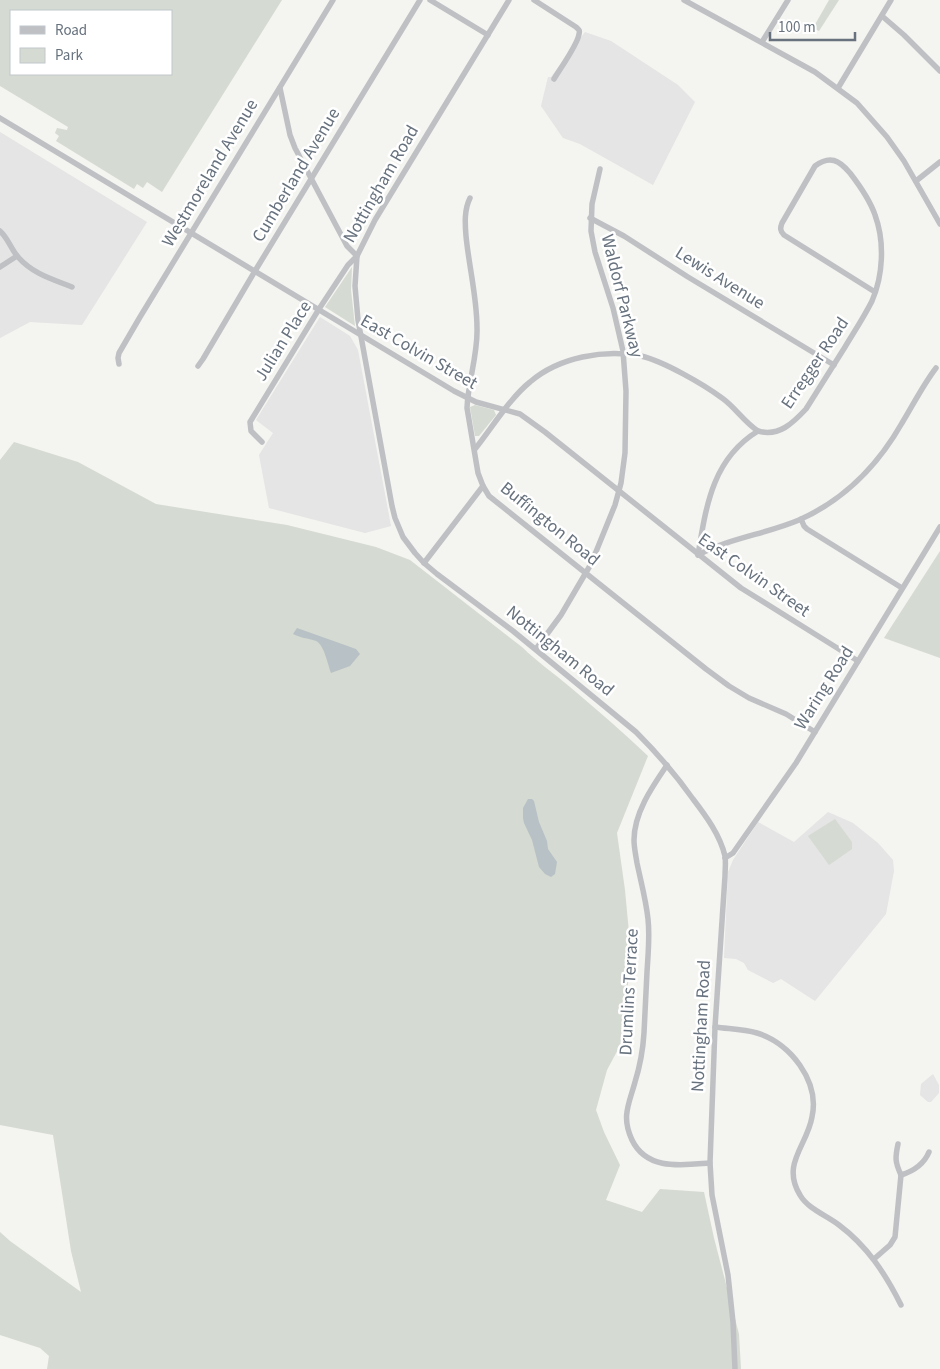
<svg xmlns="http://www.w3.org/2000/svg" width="940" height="1369" font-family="'Source Sans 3',sans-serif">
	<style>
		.built { fill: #e4e5e4 }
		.green { fill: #d5dad2; fill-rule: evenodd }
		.water { fill: #b8c1c5 }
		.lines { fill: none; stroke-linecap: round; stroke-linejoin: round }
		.minor { stroke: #bec0c4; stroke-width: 5.5 }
		.labels { text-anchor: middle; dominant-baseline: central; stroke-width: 5; stroke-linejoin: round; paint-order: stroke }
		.street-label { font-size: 18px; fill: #67727e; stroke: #fff }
	</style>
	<rect width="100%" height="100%" fill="#f4f4f0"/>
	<!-- built -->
	<g class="built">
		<path d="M585,32L611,41L678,85L695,102L653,185L580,144L563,138L541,106L548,77H551Z"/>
		<path d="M0,132L147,222L82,325L30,322L0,338Z"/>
		<path d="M320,317L350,336L358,350L391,526L365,533L269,508L259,455L273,433L256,420Z"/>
		<path d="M828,812L853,823L878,843L893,860L894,871L886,914L815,1001L781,979L773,983L748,970L744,963L736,959L724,958L728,872L733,860L758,822L794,842Z"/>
		<path d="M933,1074L939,1085V1093L931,1102H928L920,1095L921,1084Z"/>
	</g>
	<!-- green -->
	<g class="green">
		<path d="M0,0H282L162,192L147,182L143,188L137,184L134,189L56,141L59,136L55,133L57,128L67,130L68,127L0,86ZM11,11H171V74H11Z"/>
		<path d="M829,0H839L819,31L813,28Z"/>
		<path d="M352,267L351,290L355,326L325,307Z"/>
		<path d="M475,405L494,410L496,415L479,436H475L470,407Z"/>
		<path d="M14,442L78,462L156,504L287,525L376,547L410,560L522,647C537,662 554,673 570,687C596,709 623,732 648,756L617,833L625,890L631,954L622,1042L607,1070L596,1110L604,1132L620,1165L606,1200L642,1212L660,1189L704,1192L714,1238L739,1334L741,1369H47L49,1356L40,1348L0,1335V1232L10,1241L81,1292L71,1251L53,1135L0,1125V460Z"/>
		<path d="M940,551V658L884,638Z"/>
		<path d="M835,819L852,842V849L829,865L808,836Z"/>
	</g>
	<!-- water -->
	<g class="water">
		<path d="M297,628L356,649L360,654L350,666L331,673C328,665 324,644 316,641C308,638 300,638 293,634Z"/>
		<path d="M528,799H532L534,801L539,822L547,841L548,849L557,862L555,874L551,877L545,874L539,867L532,840L524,823L523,818V808Z"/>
	</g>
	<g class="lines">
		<!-- minor -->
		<g class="minor">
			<path d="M430,0L488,35"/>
			<path d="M509,0L375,220L357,256L355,286L358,320L392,506L395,518L403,537L415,553L424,563L437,574L513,631L636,732C657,753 676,775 693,799C706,816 720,835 725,856C726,863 725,870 725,876L715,1027L710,1163L712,1195L728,1275L733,1322L735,1369"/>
			<path d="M534,0L576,27C579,30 580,30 579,34C578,44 560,69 554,79"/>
			<path d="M684,0L815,72L857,103L887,137L904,161L940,224"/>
			<path d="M882,16L904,35L940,71"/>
			<path d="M762,42L788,0"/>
			<path d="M838,88L891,0"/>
			<path d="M0,118L454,391L476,402L520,414L545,432L741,588L858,661"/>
			<path d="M916,181L940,162"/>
			<path d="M470,198C464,210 465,224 466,236C469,267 477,297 477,328C478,355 468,381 467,408L478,473L483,486L489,496L706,669L729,686L749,698L786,714L815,732"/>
			<path d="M590,218L624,236L688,277L834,365"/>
			<path d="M0,231C8,238 11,249 18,257C33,274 52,279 72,287"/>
			<path d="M0,267L17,256"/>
			<path d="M119,364L118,358L119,353L140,317L333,0"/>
			<path d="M198,366L203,359L255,271L420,0"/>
			<path d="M262,442L251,431L250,422L319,309L348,265L357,256L347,246L295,148L290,135L280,88"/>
			<path d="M475,449C491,429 510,398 530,382C559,357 604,349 641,356C663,361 703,384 722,398C735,407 744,422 758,431"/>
			<path d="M801,519L804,526L807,529L902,588"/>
			<path d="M698,555C706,507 712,459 758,431C779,437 793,423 806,409C819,388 832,368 845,347C854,332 864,317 872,301C883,276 885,242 875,215C870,200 860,186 850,173C839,160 830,155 815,166L782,223C780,228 780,231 784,235L875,292"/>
			<path d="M698,555C730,538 766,534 799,520C844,500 878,465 902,423C913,405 923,385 936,368"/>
			<path d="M424,563L483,486"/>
			<path d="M536,649L561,615L591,564L615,505L621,483L625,453L626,391L623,351L613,308L595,252L591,231L592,204L600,169"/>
			<path d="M667,765C652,787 634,813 634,840C634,848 636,856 637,863C641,882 646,900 648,919C650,936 648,955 647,972C646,992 645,1013 644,1033C643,1049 640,1066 635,1082C629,1104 621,1117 632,1140C647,1171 682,1165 710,1163"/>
			<path d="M725,858L733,853L796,763L940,527"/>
			<path d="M715,1027C729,1029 743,1029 757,1033C790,1043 820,1081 812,1117C807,1146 781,1164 800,1195C808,1209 826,1215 839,1225C867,1246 885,1273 901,1305"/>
			<path d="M898,1144C895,1158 895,1162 901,1175C914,1171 924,1164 929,1152"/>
			<path d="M874,1259L890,1245L895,1237L901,1175"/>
		</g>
	</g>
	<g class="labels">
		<!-- street labels -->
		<g class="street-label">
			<text transform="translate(210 173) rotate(-59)">Westmoreland Avenue</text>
			<text transform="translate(296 175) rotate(-59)">Cumberland Avenue</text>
			<text transform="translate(381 184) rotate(-60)">Nottingham Road</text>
			<text transform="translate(720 278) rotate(32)">Lewis Avenue</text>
			<text transform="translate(622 296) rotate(76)">Waldorf Parkway</text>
			<text transform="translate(283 341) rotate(-58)">Julian Place</text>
			<text transform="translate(419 352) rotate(30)">East Colvin Street</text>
			<text transform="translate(815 363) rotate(-56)">Erregger Road</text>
			<text transform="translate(550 524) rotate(39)">Buffington Road</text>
			<text transform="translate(754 575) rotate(35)">East Colvin Street</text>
			<text transform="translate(560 651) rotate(39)">Nottingham Road</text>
			<text transform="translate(824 688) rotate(-58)">Waring Road</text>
			<text transform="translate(629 992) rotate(-87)">Drumlins Terrace</text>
			<text transform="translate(701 1026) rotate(-87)">Nottingham Road</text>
		</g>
	</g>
	<!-- legend -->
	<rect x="10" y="10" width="162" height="65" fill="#ffffff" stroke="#c2c7cb"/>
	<rect x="20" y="26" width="25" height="8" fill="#bec0c4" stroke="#c2c7cb"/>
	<text x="55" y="35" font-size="15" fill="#67727e">Road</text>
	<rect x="20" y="48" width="25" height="15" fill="#d5dad2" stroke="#c2c7cb"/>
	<text x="55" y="60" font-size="15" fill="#67727e">Park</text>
	<!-- scale -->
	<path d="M770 32v8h85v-8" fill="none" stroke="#67727e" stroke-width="2.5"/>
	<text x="778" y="32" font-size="15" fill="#67727e" stroke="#ffffff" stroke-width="4" paint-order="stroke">100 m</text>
</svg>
